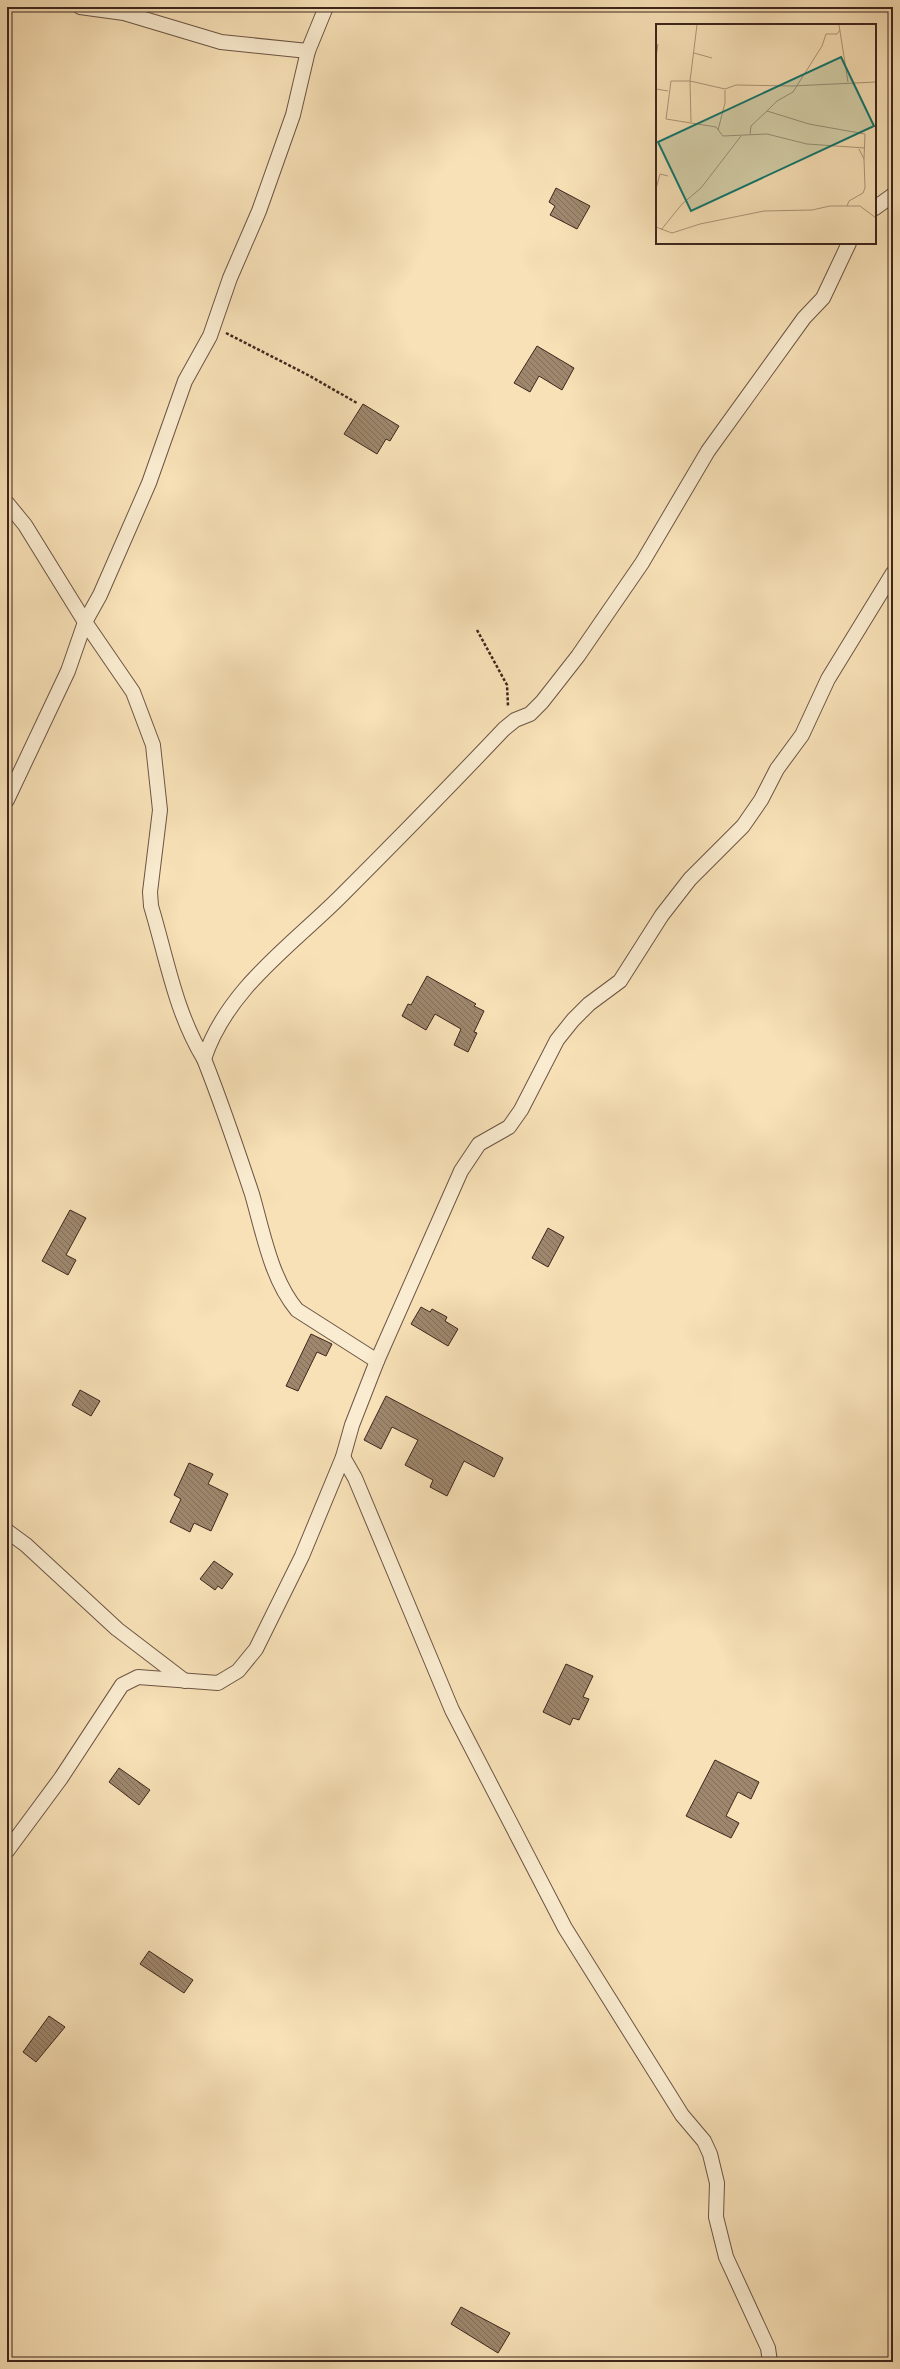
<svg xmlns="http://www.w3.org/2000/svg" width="900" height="2369" font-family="'Libre Bodoni',serif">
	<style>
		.building { fill: url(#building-back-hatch); stroke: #3d261d }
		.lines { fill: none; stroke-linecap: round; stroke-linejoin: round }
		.street-casing { stroke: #6c5544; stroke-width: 16 }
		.path { stroke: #3d261d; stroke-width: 2.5; stroke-dasharray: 3 2; stroke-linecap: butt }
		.street { stroke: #faecd0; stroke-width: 14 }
		.inset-road { fill: none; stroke: #ad9679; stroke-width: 1 }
		.view { fill: #0f766e; fill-opacity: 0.15; stroke: #0f766e; stroke-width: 2 }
		.inset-edge { fill: none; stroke: #3d261d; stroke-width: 2 }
	</style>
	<defs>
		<pattern id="building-back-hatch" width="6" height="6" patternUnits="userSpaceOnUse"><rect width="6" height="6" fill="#9e876d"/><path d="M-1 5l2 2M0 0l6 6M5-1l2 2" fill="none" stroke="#826e59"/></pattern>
	</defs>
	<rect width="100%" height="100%" fill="#f8e1b7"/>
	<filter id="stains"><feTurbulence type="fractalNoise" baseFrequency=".005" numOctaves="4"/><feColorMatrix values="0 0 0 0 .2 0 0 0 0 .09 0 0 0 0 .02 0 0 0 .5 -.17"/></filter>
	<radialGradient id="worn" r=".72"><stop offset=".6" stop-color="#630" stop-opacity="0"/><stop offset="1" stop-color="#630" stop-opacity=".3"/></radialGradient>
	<!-- building -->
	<g class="building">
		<path d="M556,188L590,206L577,229L550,215L555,206L549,202Z"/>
		<path d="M537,346L574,368L562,390L539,376L530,392L514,383Z"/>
		<path d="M363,404L399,426L390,441L386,439L377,454L344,434Z"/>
		<path d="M427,976L476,1004L474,1006L484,1011L474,1032L477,1033L468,1052L454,1045L461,1029L435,1014L426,1030L402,1016L408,1004L411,1005Z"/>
		<path d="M70,1210L86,1218L66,1255L76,1260L68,1275L42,1261Z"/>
		<path d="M548,1228L564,1237L548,1267L532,1258Z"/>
		<path d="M421,1307L430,1312L432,1309L447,1317L445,1321L458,1329L448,1346L411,1324Z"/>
		<path d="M311,1334L332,1344L326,1356L317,1352L298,1391L286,1386Z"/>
		<path d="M80,1390L100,1401L91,1416L72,1405Z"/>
		<path d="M386,1396L503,1458L494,1477L464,1461L447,1496L430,1487L433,1480L405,1465L418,1440L392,1427L381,1449L364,1440Z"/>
		<path d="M189,1463L213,1474L208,1484L228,1494L211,1531L194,1523L190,1532L170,1522L181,1499L174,1495Z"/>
		<path d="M214,1561L233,1574L222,1589L218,1586L215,1590L200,1579Z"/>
		<path d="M566,1664L593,1676L583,1697L589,1699L579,1720L573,1718L570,1725L543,1712Z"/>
		<path d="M715,1760L759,1782L751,1799L738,1792L726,1816L739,1823L731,1838L686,1816Z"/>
		<path d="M119,1768L150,1790L139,1805L109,1782Z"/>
		<path d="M149,1951L193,1980L184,1993L140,1964Z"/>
		<path d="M49,2016L65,2027L36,2062L23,2052Z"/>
		<path d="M461,2307L510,2333L498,2353L451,2324Z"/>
	</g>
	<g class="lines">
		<!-- street casing -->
		<g class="street-casing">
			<g id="street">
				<path d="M80,7L124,13L221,42L308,51"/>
				<path d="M875,208L893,195"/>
				<path d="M7,503L25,525L85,622L133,692L153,745L160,810L150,892L151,906C167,959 175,1011 204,1059C227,989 291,946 341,896C396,841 450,786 504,729L515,720L530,714L542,702L578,656L642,563L708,451L804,318L823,298L849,243"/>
				<path d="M7,800L68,671L85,622L100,595L149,483L185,381L210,336L230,278L259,211L293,115L308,51L326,7"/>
				<path d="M204,1059C222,1104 237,1149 252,1194C263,1232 271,1279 297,1310L377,1361"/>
				<path d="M343,1457L355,1478L452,1710L565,1928L682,2115L704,2141L710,2154L717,2183L716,2217L726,2257L768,2348L770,2362"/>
				<path d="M7,1531L26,1545L117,1629L185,1681"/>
				<path d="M7,1851L61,1778L122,1685L138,1677L218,1683L238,1671L256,1649L302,1556L343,1457L352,1425L377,1361L461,1171L479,1144L509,1127L521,1110L557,1040L573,1020L589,1004L620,981L662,915L690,879L743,826L761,800L777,769L802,735L828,679L893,573"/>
			</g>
		</g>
		<!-- path -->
		<g class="path">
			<path d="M226,333L308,375L357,403"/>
			<path d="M477,630L507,685L508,706"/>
		</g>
		<!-- street -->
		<use href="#street" class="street"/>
	</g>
	<!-- overview -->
	<g transform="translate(656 24)">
		<rect width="220" height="220" fill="#f8e1b7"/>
		<path class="inset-road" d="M41,1L34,57H15L10,95L60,103L67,112L111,110L151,120L209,124M183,1L192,58M184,6L181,10H170L166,22L137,68L121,77L111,87L153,100L209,110L208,135M38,29L56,34M0,33L2,20M34,57L69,65L80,61L136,62L220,58M34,57L35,98M0,65L12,67M62,106L69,79V66M94,111L95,102L111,87M0,165L4,150L12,152M191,182L193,177L207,169L209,164L208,135L203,125M0,203L16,209L44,200L108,187L156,186L174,182H204L220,194M5,206L26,180L45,164L85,112"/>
		<path class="view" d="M185,33L218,102L35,187L2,118Z"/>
		<rect width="220" height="220" class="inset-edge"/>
	</g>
	<!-- margin -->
	<rect width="900" height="2369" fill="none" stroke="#f8e1b7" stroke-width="24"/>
	<rect x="8" y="8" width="884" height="2353" fill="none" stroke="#3d261d" stroke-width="2"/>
	<rect x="12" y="12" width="876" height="2345" fill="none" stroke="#3d261d"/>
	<rect width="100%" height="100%" filter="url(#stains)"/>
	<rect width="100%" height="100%" fill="url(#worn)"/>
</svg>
